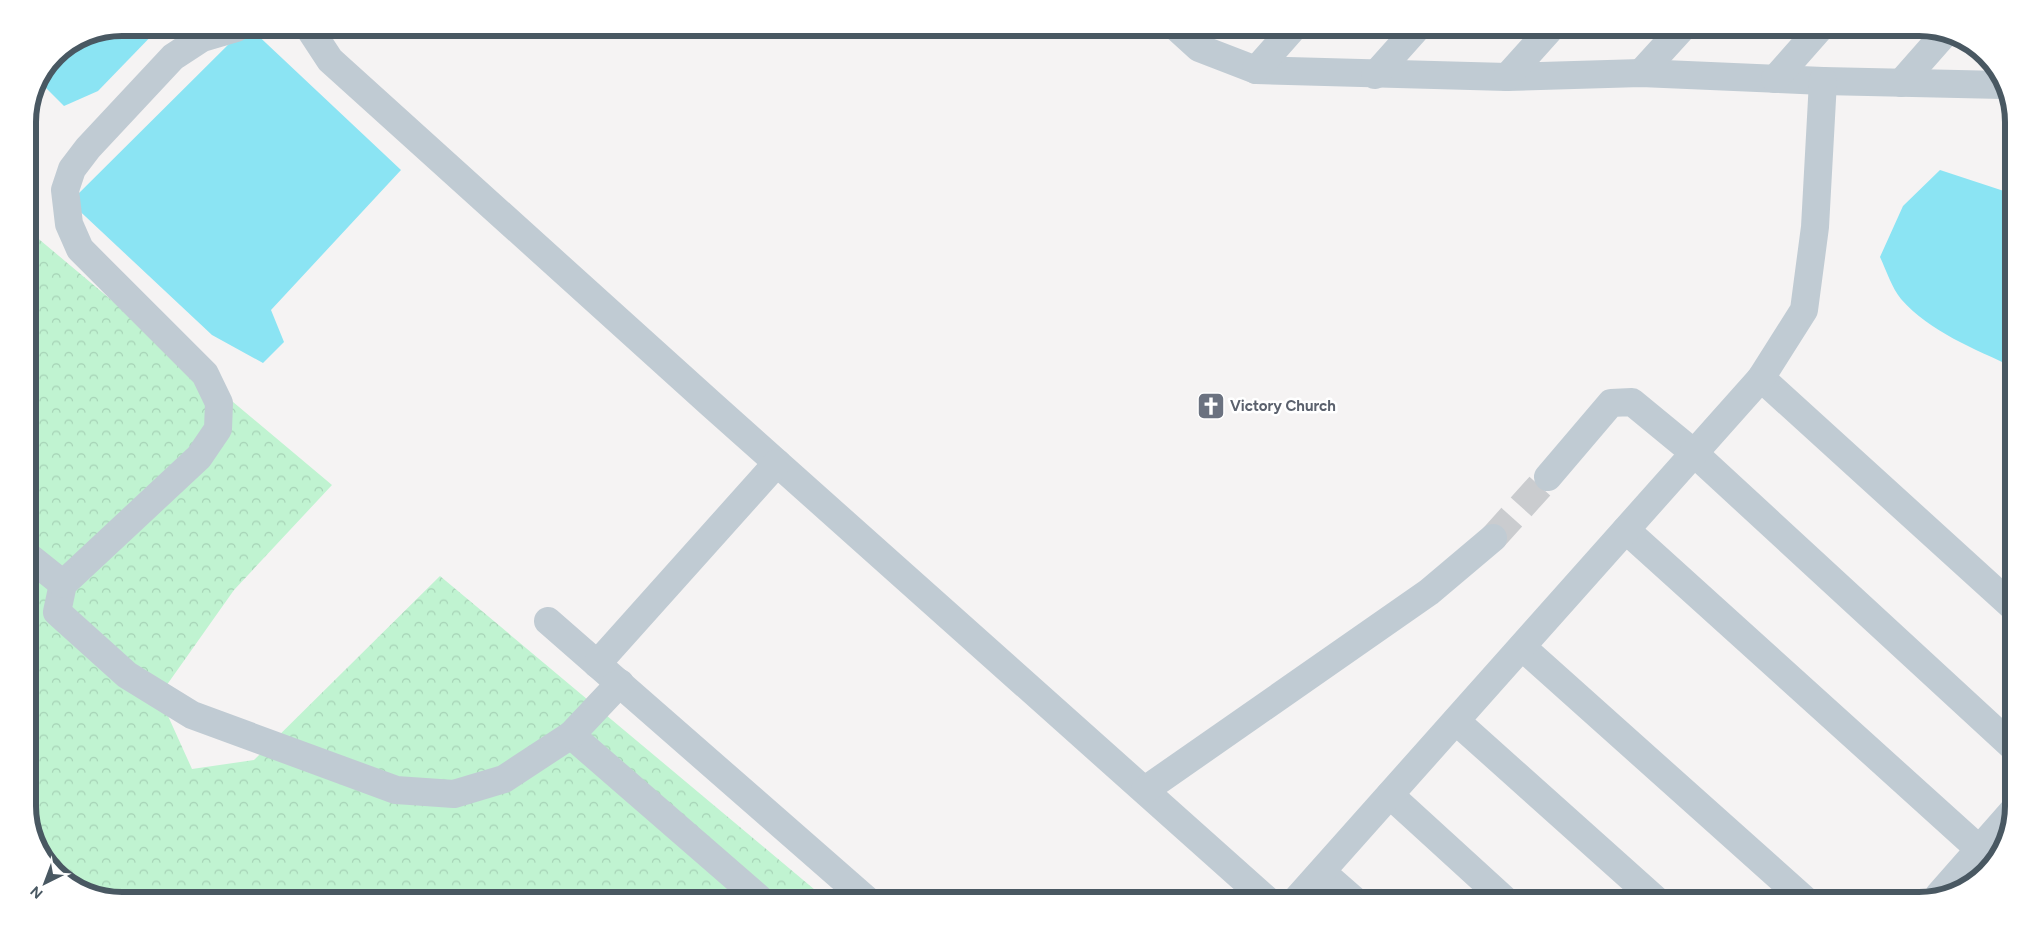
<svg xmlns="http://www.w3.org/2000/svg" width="2041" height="928" font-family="Figtree,sans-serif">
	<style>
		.forest { fill: url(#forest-crowns) }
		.water { fill: #8be4f3 }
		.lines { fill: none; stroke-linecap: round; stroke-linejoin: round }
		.minor-tunnel { stroke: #cacccf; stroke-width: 28; stroke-dasharray: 28 14; stroke-linecap: butt }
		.minor { stroke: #c0cbd3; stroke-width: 28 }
		.labels { text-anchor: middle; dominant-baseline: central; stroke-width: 5; stroke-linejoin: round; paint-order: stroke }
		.worship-label { font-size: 15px; font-weight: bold; fill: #5b616d; stroke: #fff; text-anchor: start }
		.rim { fill: none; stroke: #495862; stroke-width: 6 }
	</style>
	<defs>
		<pattern id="forest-crowns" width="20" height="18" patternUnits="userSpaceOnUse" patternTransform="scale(1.25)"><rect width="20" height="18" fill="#c0f3d1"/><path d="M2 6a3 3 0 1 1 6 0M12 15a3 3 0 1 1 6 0" fill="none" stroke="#a6d2b6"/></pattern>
	</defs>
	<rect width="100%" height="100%" fill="#f5f3f3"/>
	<!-- forest -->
	<path class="forest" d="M28,230L332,485L234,590L159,696L192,769L254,760L440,576L827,900H122L85,893L47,863L28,813Z"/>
	<!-- water -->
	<g class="water">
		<path d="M122,28H159L98,91L64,106L42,84L55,55L86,35Z"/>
		<path d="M245,28H250L401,170L271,310L284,342L263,363L212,335L70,202Z"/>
		<path d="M1940,170L2013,194V367C1975,349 1930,332 1901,299C1892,288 1886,270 1880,257L1903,206Z"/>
	</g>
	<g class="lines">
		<!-- minor-tunnel -->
		<path class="minor-tunnel" d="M1493,538L1548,477"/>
		<!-- minor -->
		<g class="minor">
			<path d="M236,28L202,38L173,57L88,148L72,169L65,190L69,224L80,249L205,374L219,403L218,429L199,457L63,584L57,612L127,675L192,715L396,790L454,794L504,779L571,735L761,900"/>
			<path d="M309,28L330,60L711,404L1267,900"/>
			<path d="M1177,28L1199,48L1256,70L1507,77L1641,73L1823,81L2003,85"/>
			<path d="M1256,70L1293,28"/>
			<path d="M1641,73L1682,28"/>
			<path d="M1375,75L1417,28"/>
			<path d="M1507,77L1551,28"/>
			<path d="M1775,79L1820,28"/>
			<path d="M1901,83L1945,33"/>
			<path d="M1761,378L2013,607"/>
			<path d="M1548,477L1611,403L1632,402L1694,453L2013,747"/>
			<path d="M1626,530L1979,849"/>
			<path d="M28,556L63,584"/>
			<path d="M548,621L867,900"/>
			<path d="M1522,647L1805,900"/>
			<path d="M597,664L777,463"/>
			<path d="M1456,721L1656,900"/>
			<path d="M571,735L620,683"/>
			<path d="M1145,790L1429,592L1493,538"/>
			<path d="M1390,795L1505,900"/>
			<path d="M1322,872L1354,900"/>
			<path d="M1939,895L2012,812"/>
			<path d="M1296,900L1761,378L1804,310L1815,227L1823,81"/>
		</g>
	</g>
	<!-- icons -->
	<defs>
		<g id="church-square" transform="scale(1.4375)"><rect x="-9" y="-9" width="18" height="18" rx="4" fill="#6b7280" stroke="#fff"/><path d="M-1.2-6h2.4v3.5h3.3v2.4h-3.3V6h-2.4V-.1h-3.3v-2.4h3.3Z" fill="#fff"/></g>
	</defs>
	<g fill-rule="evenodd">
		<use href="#church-square" x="1211" y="406"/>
	</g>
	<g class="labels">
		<!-- worship labels -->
		<g class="worship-label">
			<text x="1230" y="406">Victory Church</text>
		</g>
	</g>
	<!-- crop -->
	<path d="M0 0H2041V928H0ZM122 36H1919A86 86 0 0 1 2005 122V806A86 86 0 0 1 1919 892H122A86 86 0 0 1 36 806V122A86 86 0 0 1 122 36Z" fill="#fff" fill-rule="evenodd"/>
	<path class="rim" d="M122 36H1919A86 86 0 0 1 2005 122V806A86 86 0 0 1 1919 892H122A86 86 0 0 1 36 806V122A86 86 0 0 1 122 36Z"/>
	<!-- north arrow -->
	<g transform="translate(45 883) rotate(222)" stroke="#ffffff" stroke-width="4" paint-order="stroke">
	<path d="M0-4L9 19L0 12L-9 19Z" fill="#495862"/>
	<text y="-8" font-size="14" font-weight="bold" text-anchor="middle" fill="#495862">N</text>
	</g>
</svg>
